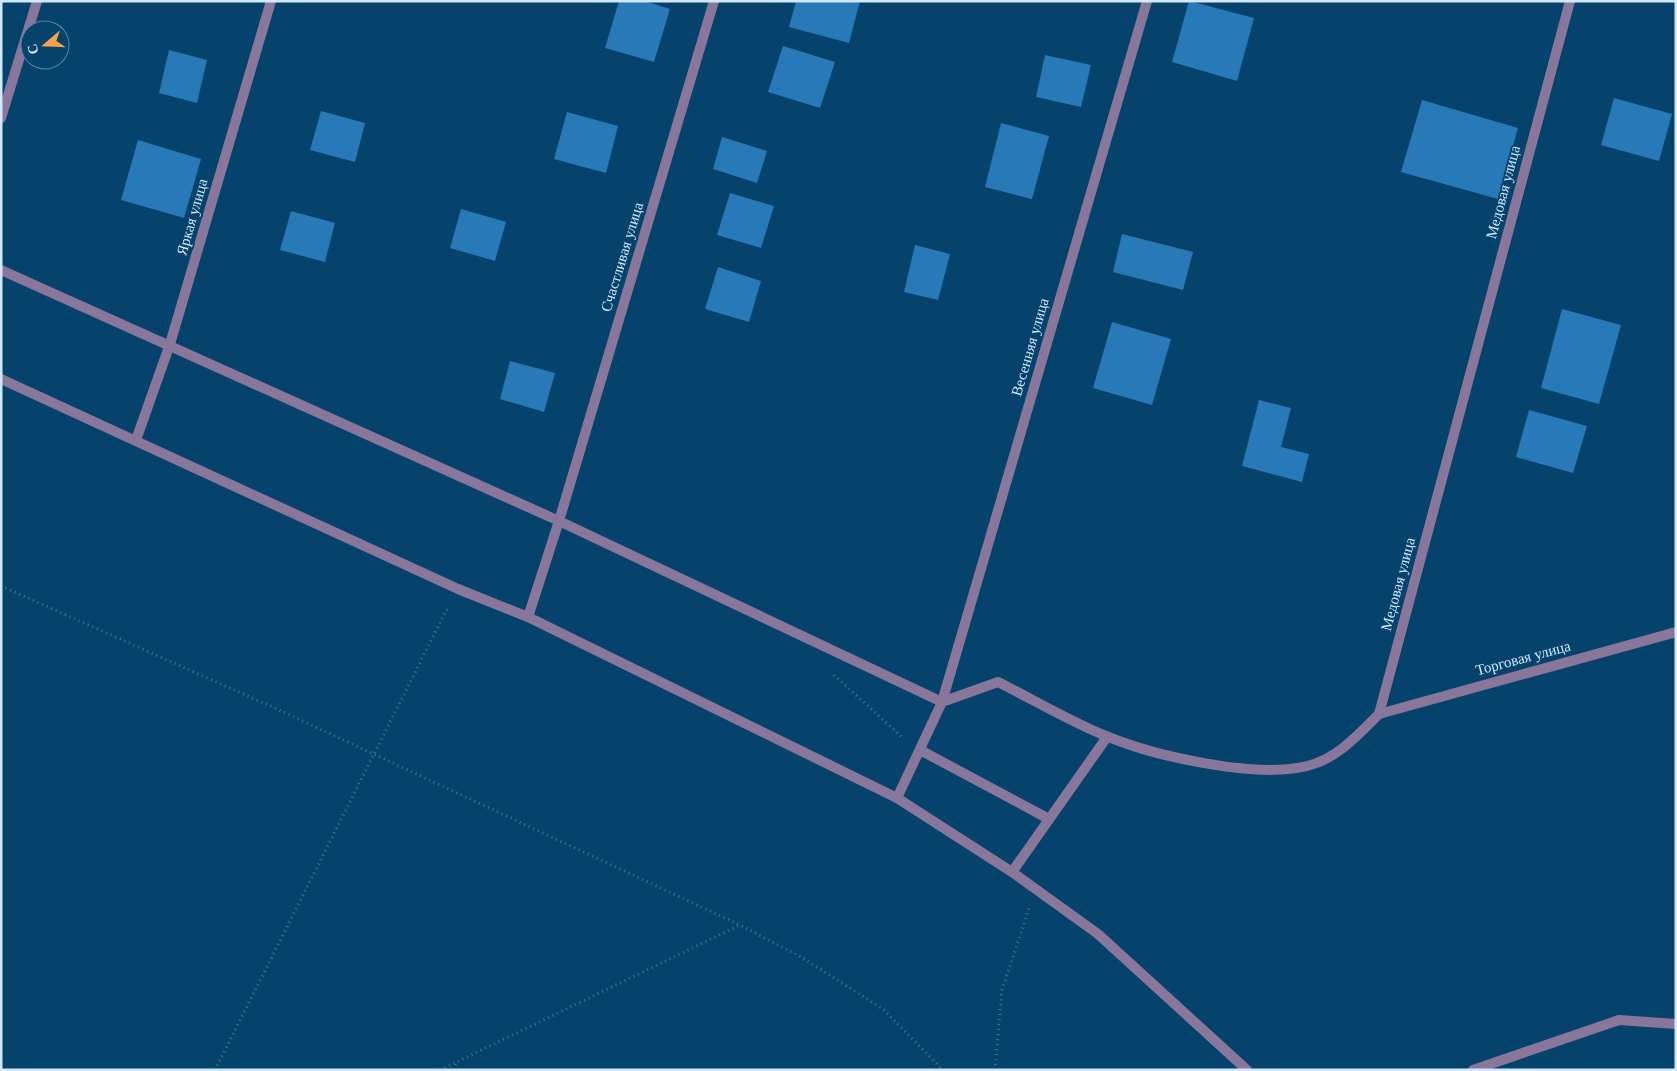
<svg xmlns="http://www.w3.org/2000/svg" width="1677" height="1071" font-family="'Times New Roman',serif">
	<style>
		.building { fill: #2779b7 }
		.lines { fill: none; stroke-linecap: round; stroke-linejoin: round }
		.path { stroke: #437599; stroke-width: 3; stroke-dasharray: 1 4; stroke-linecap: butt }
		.service { stroke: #88779a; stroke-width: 10 }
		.minor { stroke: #88779a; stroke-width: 10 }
		.tertiary { stroke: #88779a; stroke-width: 10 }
		.labels { text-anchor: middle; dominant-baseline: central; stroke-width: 4; stroke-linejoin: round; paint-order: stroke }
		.street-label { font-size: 15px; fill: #d2e8fd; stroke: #05436d }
	</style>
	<rect width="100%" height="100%" fill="#05436d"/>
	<!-- building -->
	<g class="building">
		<path d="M619,1H645L670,9L654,62L605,48Z"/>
		<path d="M796,1H860L849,43L789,27Z"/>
		<path d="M1189,1L1254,18L1237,81L1172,62Z"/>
		<path d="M783,46L835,62L820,108L768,92Z"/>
		<path d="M169,50L207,60L197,103L159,93Z"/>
		<path d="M1045,55L1091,65L1081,107L1036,97Z"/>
		<path d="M1614,98L1672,114L1659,161L1601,145Z"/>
		<path d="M1422,100L1518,128L1498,199L1401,172Z"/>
		<path d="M321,111L365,123L355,162L310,150Z"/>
		<path d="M567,112L618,126L606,173L554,159Z"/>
		<path d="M1001,123L1049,136L1032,199L985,187Z"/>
		<path d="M722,137L767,151L757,183L713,169Z"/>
		<path d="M138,140L201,159L184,218L121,200Z"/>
		<path d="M730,193L774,206L761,248L717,235Z"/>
		<path d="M461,209L506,222L495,261L450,248Z"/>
		<path d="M291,211L335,223L325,262L280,250Z"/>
		<path d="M1122,234L1193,252L1183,290L1113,272Z"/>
		<path d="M915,245L950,254L938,300L904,292Z"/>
		<path d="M718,267L761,281L749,322L705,309Z"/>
		<path d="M1562,309L1621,325L1599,404L1541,388Z"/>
		<path d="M1112,322L1171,339L1152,405L1093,388Z"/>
		<path d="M510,361L555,373L544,412L500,399Z"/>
		<path d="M1259,400L1291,408L1281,447L1309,454L1302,482L1242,466Z"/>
		<path d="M1529,410L1587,426L1573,473L1516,457Z"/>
	</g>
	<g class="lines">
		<!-- path -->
		<g class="path">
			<path d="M1,586L277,709L740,925L801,957L883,1009L943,1070"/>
			<path d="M834,675L903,738"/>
			<path d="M215,1070L448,607"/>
			<path d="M440,1070L740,925"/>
			<path d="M454,1070L457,1062"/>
			<path d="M995,1070L1002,990L1029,908"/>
		</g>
		<!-- service -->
		<path class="service" d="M1473,1070L1619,1020L1676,1024"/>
		<!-- minor -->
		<g class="minor">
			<path d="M1,118L37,1"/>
			<path d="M1,270L559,521L942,702"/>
			<path d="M136,440L170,344L271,1"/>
			<path d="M528,617L559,521L714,1"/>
			<path d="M942,702L998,682C1034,700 1069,721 1106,736C1154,756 1256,779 1307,766C1337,759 1358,735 1379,714L1570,1"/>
			<path d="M1379,714L1676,632"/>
			<path d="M920,750L1049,819"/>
			<path d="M897,798L942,702L1147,1"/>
			<path d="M1012,872L1107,737"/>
		</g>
		<!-- tertiary -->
		<path class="tertiary" d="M1,379L458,589L528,617L897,798L1012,872L1098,934L1247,1070"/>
	</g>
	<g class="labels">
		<!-- street labels -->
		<g class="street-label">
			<text transform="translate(1503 192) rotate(-75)">Медовая улица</text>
			<text transform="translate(192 217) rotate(-74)">Яркая улица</text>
			<text transform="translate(622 257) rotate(-73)">Счастливая улица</text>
			<text transform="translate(1030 347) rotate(-74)">Весенняя улица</text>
			<text transform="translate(1398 584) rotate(-75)">Медовая улица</text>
			<text transform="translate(1523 658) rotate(-15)">Торговая улица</text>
		</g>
	</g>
	<!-- border -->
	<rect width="1677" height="1071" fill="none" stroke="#d2e8fd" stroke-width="5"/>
	<!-- north arrow -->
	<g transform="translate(45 45) rotate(251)"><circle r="24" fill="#05436d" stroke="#5785a7"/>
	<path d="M0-4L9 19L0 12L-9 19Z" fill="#f5a346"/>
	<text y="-8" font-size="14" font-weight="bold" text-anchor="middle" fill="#d2e8fd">С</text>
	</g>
</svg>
